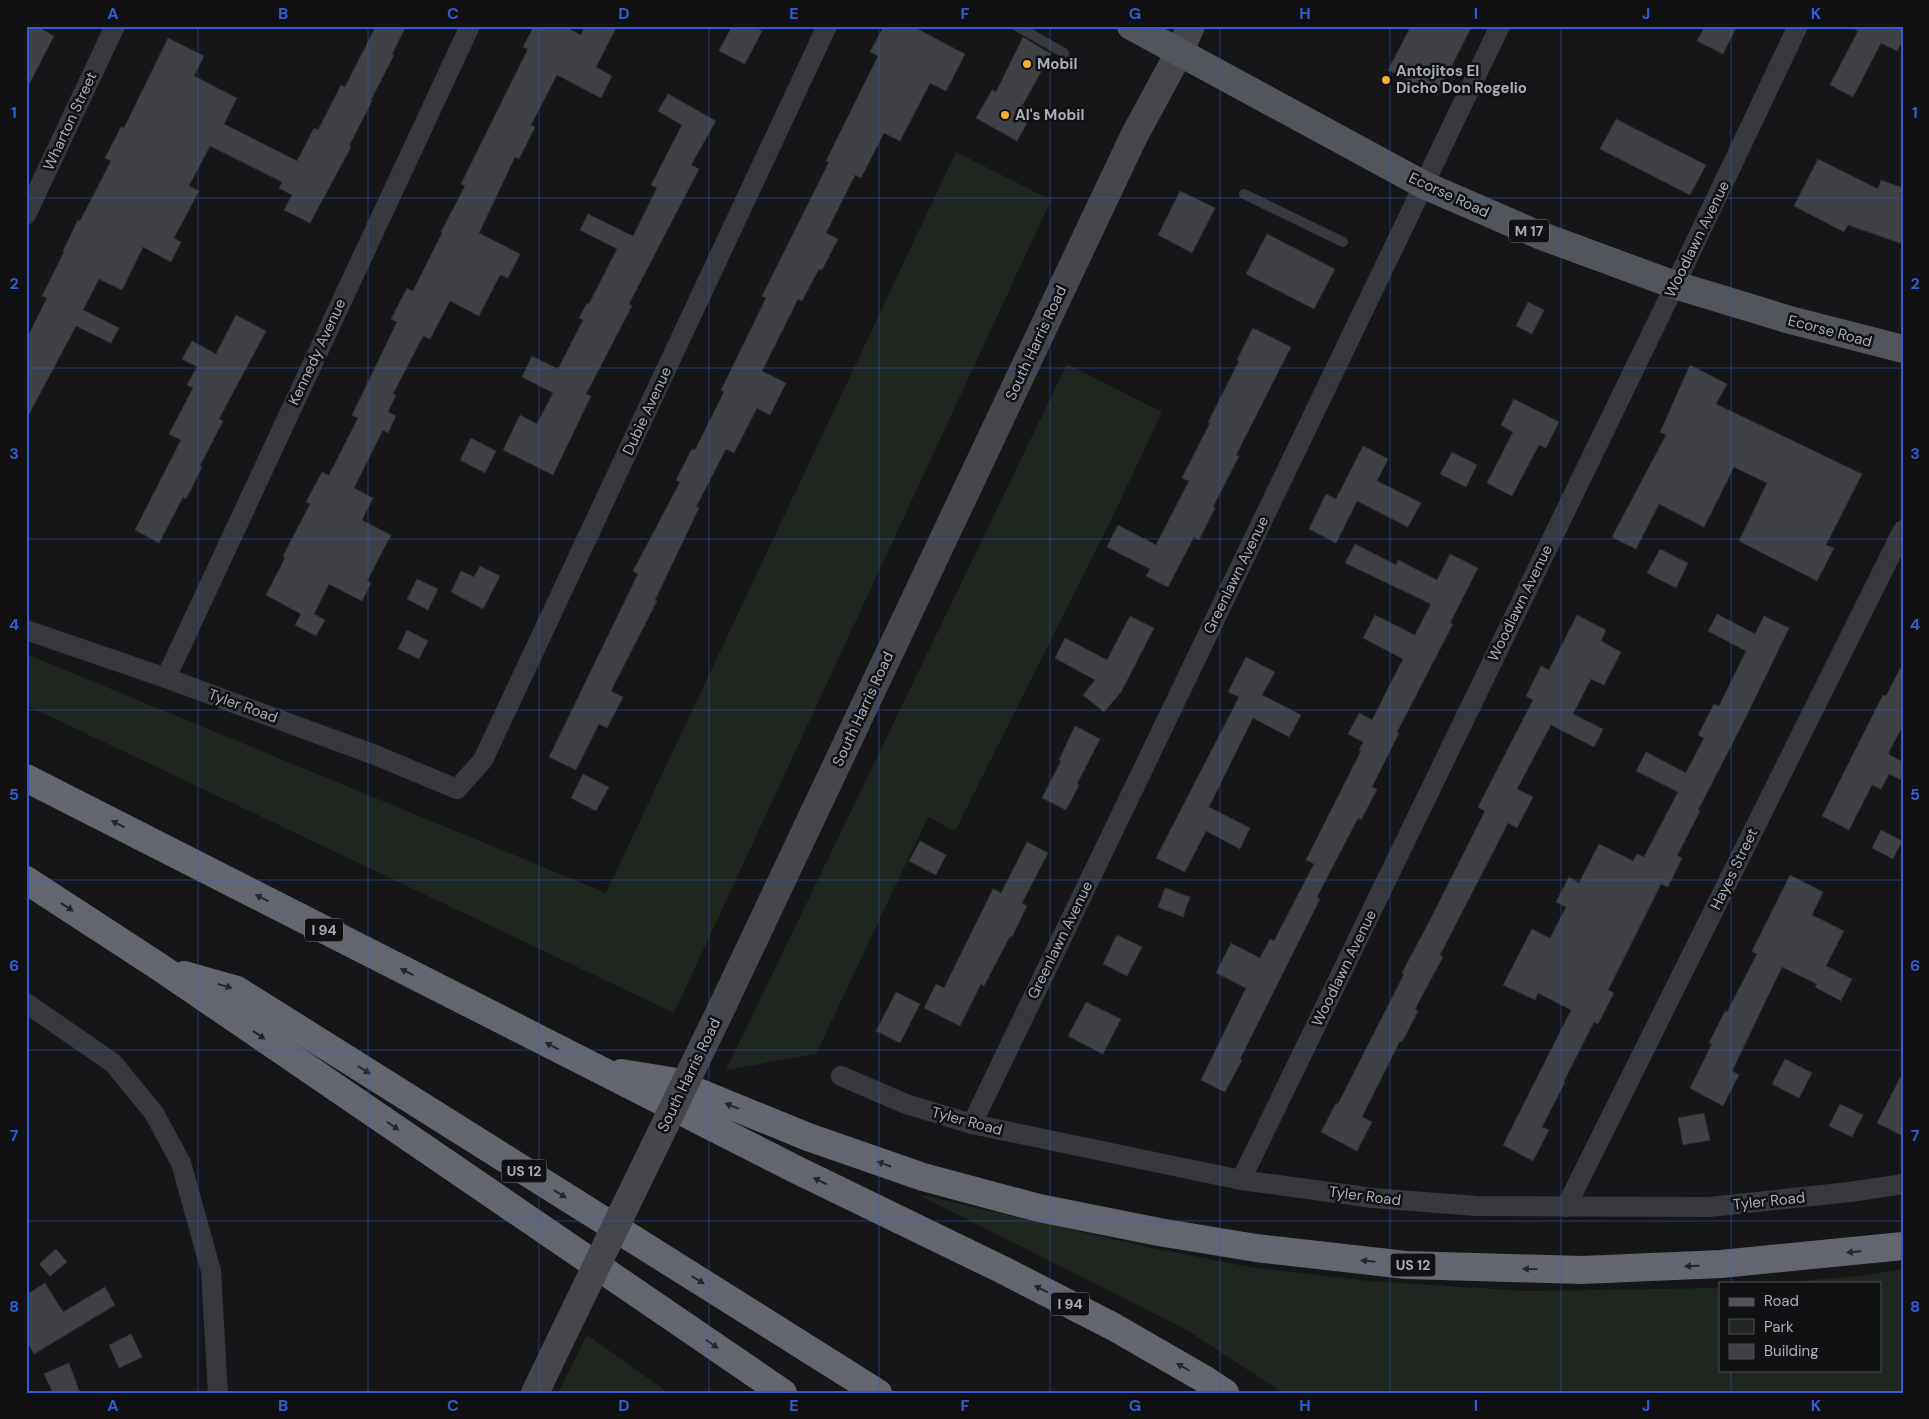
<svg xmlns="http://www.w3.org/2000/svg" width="1929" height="1419" font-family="'DM Sans',sans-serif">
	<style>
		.green { fill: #1e261f }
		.building { fill: #404145; stroke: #303034 }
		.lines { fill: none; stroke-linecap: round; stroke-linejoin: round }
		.lane { stroke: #37383d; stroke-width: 10 }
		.street { stroke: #37383d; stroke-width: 20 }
		.secondary { stroke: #45474d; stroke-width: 28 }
		.primary { stroke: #53555c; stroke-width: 28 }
		.highway { stroke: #63666e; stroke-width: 28 }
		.secondary-bridge { stroke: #45474d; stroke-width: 28 }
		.oneway { fill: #26262a }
		.grid { fill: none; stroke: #325cd3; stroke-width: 1; stroke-opacity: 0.55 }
		.poi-dot { fill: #f2b134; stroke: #111113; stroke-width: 2 }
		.labels { text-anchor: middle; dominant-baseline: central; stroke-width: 5; stroke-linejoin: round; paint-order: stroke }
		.shield { fill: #111113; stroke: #7b7e86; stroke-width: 1 }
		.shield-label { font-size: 14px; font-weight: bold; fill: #a8adb8 }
		.poi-label { font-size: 15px; font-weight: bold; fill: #a8adb8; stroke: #111113; text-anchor: start }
		.street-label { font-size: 15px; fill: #a8adb8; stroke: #111113 }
		.neatline { fill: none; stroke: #325cd3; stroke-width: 2 }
		.grid-label { font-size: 16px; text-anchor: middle; font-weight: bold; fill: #325cd3 }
	</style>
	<rect width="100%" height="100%" fill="#161618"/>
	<!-- green -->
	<g class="green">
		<path d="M956,152L1051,200L674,1013L26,705V654L606,893Z"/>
		<path d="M1067,364L1162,412L1112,518L955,831L928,817L816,1054L726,1070Z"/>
		<path d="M917,1194L1138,1245L1255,1268L1369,1281L1527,1291L1720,1288V1370H1880V1283H1780L1868,1275L1903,1269V1393H1283L1185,1329Z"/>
		<path d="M587,1335L669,1393H558Z"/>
	</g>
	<!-- building -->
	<g class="building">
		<path d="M26,26H36L54,36L26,90Z"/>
		<path d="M376,26H406L392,54L394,55L371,100L372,101L349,146L351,147L310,223L284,210L292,195L279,188L282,182L210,146L189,186L199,191L174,238L181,242L171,262L143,247L122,290L99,279L83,310L119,328L111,343L76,326L26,420V340L47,298L42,296L64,252L63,251L78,220L80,221L111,161L105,158L121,127L124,128L168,38L204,56L194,76L237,98L224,124L297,161L314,128L318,130L341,85L345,87Z"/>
		<path d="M534,26H564L581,35L585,26H617L596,67L612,76L601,98L557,75L531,125L535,127L519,159L515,157L479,233L520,254L508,278L500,275L479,316L450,301L430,339L423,336L393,394L396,395L388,412L396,416L388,433L383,430L354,488L373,498L362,520L391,535L367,581L371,583L362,601L329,584L314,614L325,620L316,636L295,625L301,614L266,595L285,558L283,556L310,504L306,502L322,472L329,475L358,418L352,415L397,322L391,319L407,288L413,291L442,233L441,232L465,186L461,184L528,49L523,47Z"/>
		<path d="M732,26H752L762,31L745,64L719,51Z"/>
		<path d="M884,26H912L965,54L946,91L930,83L900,141L884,133L861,178L855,175L826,233L838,239L822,270L819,269L802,301L798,299L762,371L786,383L770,415L757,408L734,453L726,449L696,507L699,508L655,600L657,601L611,691L623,697L607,728L599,724L576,770L549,757L638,574L633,571L680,482L676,480L692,449L695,450L724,392L721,390L766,298L762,296L829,162L826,161L878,56L870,52Z"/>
		<path d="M1411,26H1472L1437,95L1388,70Z"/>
		<path d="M1705,26H1737L1723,54L1697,41Z"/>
		<path d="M1849,26H1903V40L1897,51L1881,43L1853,97L1830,85L1858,31Z"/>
		<path d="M1023,37L1051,54L1022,106L1033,112L1017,141L976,118L992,90L996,92Z"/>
		<path d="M668,94L716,121L691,165L699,169L629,304L632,306L586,394L591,396L553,475L503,450L520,415L537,424L553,393L522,377L532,356L558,369L583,320L579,318L587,303L589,304L617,249L580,230L588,214L633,236L657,188L651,185L682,125L658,111Z"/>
		<path d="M1616,119L1706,165L1690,195L1600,149Z"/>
		<path d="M1818,159L1878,189L1881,180L1903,188V244L1848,225L1844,232L1794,206Z"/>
		<path d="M1180,191L1215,208L1192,253L1158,235Z"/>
		<path d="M1267,234L1335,269L1314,309L1246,274Z"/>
		<path d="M1528,302L1544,310L1532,334L1516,326Z"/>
		<path d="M236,315L266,331L219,419L223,421L200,466L202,467L186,499L183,497L159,543L135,530L181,440L169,434L193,388L187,385L197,367L182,359L192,341L216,354Z"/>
		<path d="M1253,328L1291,347L1236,455L1239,456L1213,507L1215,508L1199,540L1194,537L1168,587L1146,576L1150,569L1107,547L1118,525L1156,545L1189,481L1182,478L1210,423L1208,422L1239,361L1237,360Z"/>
		<path d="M1690,365L1727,384L1716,404L1862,474L1826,545L1834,548L1817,581L1739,541L1767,483L1734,467L1704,527L1659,504L1636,549L1612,537L1666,435L1660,432Z"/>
		<path d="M1514,399L1559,422L1546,448L1539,445L1512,496L1487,483L1513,432L1501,425Z"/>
		<path d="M471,438L496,451L485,473L460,460Z"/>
		<path d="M1363,446L1388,459L1377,481L1421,503L1408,527L1357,501L1336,543L1309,529L1326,494L1336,499Z"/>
		<path d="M1452,452L1477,465L1466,487L1440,474Z"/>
		<path d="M1355,544L1396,565L1398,560L1437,580L1450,554L1478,568L1450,623L1453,624L1397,732L1399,733L1372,787L1377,789L1361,820L1358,818L1317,897L1320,899L1240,1059L1242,1060L1225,1092L1201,1080L1246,988L1216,973L1231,943L1260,958L1270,939L1274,941L1314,864L1306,860L1361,751L1359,750L1363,742L1348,734L1359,713L1372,720L1403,659L1363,638L1375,615L1415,635L1431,604L1345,563Z"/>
		<path d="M1660,549L1688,563L1676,588L1647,573Z"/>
		<path d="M480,566L500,576L483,609L451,592L461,571L474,577Z"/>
		<path d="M417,579L438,589L428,610L407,599Z"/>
		<path d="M1717,614L1755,634L1764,616L1789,628L1745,719L1698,810L1700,811L1677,856L1682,858L1668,887L1661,884L1608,990L1614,993L1598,1024L1594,1022L1564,1081L1565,1082L1542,1127L1549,1130L1533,1161L1503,1145L1571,1010L1538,993L1535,1000L1503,985L1532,929L1550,938L1566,907L1556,902L1569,877L1579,883L1599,844L1633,861L1637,854L1644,857L1678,792L1636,771L1646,752L1686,773L1704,738L1698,735L1714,704L1719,706L1746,651L1708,631Z"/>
		<path d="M1577,615L1606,630L1601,641L1621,652L1604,685L1591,679L1573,714L1603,729L1594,747L1551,725L1517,789L1533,797L1517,828L1508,823L1440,955L1443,957L1415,1009L1418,1011L1402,1042L1400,1041L1362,1117L1372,1122L1357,1151L1321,1132L1336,1103L1338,1104L1372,1037L1404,974L1402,973L1430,920L1485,811L1478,807L1533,700L1526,696L1541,666L1549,670Z"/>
		<path d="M1130,616L1154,628L1121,692L1104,712L1083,695L1095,680L1055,658L1065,638L1107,660Z"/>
		<path d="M407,630L428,641L419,659L398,649Z"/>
		<path d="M1246,657L1275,672L1262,695L1301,715L1289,737L1253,718L1209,807L1250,828L1240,849L1206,831L1185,872L1156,858L1239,697L1228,692Z"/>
		<path d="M1903,663V725L1888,754L1903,762V781L1889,774L1881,789L1872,785L1849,830L1822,816L1883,695L1886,696Z"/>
		<path d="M1075,726L1100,739L1077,784L1079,785L1066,810L1042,798L1061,761L1059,760Z"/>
		<path d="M583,774L609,787L596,811L571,798Z"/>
		<path d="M1881,830L1902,841L1893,859L1872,848Z"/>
		<path d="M920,841L946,855L936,875L909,861Z"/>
		<path d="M1027,842L1048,853L1022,903L1027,906L1012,937L1010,936L984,986L981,984L960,1026L924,1008L936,984L944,988L993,889L1001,893Z"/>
		<path d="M1790,875L1823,892L1812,915L1844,931L1826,966L1852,979L1841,1001L1815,987L1817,984L1782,967L1732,1071L1739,1075L1723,1106L1690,1088L1712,1044L1709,1043L1725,1011L1727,1012L1757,954L1752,951Z"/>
		<path d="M1165,888L1190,897L1183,917L1158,907Z"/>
		<path d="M1117,935L1142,947L1127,976L1103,964Z"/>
		<path d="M896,992L920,1004L900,1043L876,1031Z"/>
		<path d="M1086,1002L1121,1019L1103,1054L1068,1036Z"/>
		<path d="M1785,1059L1812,1073L1799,1098L1772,1084Z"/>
		<path d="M1903,1072V1136L1877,1123Z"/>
		<path d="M1840,1104L1863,1115L1852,1137L1829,1126Z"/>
		<path d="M1704,1113L1710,1140L1683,1145L1678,1118Z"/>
		<path d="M56,1249L67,1262L50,1276L39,1264Z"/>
		<path d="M45,1283L63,1312L105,1287L115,1305L34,1354L26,1339V1295Z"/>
		<path d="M131,1334L142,1357L119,1368L109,1345Z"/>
		<path d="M69,1363L80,1393H53L44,1374Z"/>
	</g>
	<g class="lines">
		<!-- lane -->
		<g class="lane">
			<path d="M1017,26L1064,53"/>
			<path d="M1244,194L1343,242"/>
		</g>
		<!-- street -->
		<g class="street">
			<path d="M26,215L115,26"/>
			<path d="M26,630L166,678L375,755L457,789L483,760L827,26"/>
			<path d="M166,678L470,26"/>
			<path d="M26,1003L113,1063L154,1113L181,1163L211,1271L218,1393"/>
			<path d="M841,1076L906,1104L972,1124L1241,1180L1373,1198L1476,1206L1709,1207L1850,1192L1903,1184"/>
			<path d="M972,1124C1148,758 1325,393 1500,26"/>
			<path d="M1241,1180L1675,285L1798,26"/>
			<path d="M1566,1207L1903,530"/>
		</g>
		<!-- secondary -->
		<g class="secondary">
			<path d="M723,1005L1134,136L1179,53L1191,26"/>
			<path d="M535,1393L559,1343"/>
		</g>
		<!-- primary -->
		<path class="primary" d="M1131,26L1424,185L1539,235L1675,285L1790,320L1903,349"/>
		<!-- highway -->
		<g class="highway">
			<path d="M26,778L797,1170L1003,1270L1114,1327L1204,1379L1225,1393"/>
			<path d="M26,880L161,968L783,1393"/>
			<path d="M184,975L237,990L878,1393"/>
			<path d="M621,1073L671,1081L808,1137L923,1177L1039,1208L1159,1232L1256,1248L1406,1265L1582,1270L1721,1264L1903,1246"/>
		</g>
		<!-- secondary-bridge -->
		<path class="secondary-bridge" d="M559,1343L723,1005"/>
	</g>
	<!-- one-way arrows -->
	<defs><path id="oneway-solid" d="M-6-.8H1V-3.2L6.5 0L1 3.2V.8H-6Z" transform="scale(1.25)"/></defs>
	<g class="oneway">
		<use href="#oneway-solid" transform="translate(118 824) rotate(-153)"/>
		<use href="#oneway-solid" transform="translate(262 898) rotate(-153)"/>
		<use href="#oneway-solid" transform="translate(67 907) rotate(33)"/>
		<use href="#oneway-solid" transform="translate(407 972) rotate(-153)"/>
		<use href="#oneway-solid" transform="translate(225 986) rotate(16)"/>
		<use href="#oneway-solid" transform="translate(259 1035) rotate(34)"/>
		<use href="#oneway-solid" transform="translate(552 1046) rotate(-153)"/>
		<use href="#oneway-solid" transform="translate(364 1070) rotate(32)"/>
		<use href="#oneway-solid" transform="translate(732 1106) rotate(-158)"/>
		<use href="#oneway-solid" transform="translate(393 1126) rotate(34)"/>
		<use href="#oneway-solid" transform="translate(884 1164) rotate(-161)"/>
		<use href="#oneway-solid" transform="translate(820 1181) rotate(-154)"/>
		<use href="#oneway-solid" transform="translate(560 1194) rotate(32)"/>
		<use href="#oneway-solid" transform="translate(1854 1252) rotate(175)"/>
		<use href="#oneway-solid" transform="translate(1368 1261) rotate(-174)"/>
		<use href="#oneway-solid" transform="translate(1692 1266) rotate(178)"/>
		<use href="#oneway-solid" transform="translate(1530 1269) rotate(-178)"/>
		<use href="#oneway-solid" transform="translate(698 1280) rotate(32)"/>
		<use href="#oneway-solid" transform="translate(1041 1289) rotate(-153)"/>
		<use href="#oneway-solid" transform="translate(712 1344) rotate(35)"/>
		<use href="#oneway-solid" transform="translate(1183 1367) rotate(-150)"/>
	</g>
	<!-- grid -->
	<path class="grid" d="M198,26V1393M368,26V1393M539,26V1393M709,26V1393M879,26V1393M1050,26V1393M1220,26V1393M1390,26V1393M1561,26V1393M1731,26V1283M26,198H1903M26,368H1903M26,539H1903M26,710H1903M26,880H1903M26,1050H1903M26,1221H1903M1731,1370V1393"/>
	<!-- markers -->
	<g class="poi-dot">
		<circle cx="1027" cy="64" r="5"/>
		<circle cx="1386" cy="80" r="5"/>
		<circle cx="1005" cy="115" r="5"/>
	</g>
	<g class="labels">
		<!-- shield labels -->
		<g class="shield">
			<rect x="1509" y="219.5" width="40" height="23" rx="4"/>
			<rect x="305" y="918.5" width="38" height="23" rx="4"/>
			<rect x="501.5" y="1159.5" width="45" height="23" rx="4"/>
			<rect x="1390.5" y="1253.5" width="45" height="23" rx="4"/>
			<rect x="1051" y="1292.5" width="38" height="23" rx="4"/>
		</g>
		<g class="shield-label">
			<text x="1529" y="231">M 17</text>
			<text x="324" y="930">I 94</text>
			<text x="524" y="1171">US 12</text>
			<text x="1413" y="1265">US 12</text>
			<text x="1070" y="1304">I 94</text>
		</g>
		<!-- poi labels -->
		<g class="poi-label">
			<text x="1037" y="64">Mobil</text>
			<text x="1396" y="71">Antojitos El<tspan x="1396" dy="17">Dicho Don Rogelio</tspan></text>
			<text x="1015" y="115">Al's Mobil</text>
		</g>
		<!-- street labels -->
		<g class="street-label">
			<text transform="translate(70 121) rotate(-65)">Wharton Street</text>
			<text transform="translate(1449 195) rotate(25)">Ecorse Road</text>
			<text transform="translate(1697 239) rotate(-64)">Woodlawn Avenue</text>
			<text transform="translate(1830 331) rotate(15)">Ecorse Road</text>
			<text transform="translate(1036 343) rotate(-65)">South Harris Road</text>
			<text transform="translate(317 352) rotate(-65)">Kennedy Avenue</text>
			<text transform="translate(647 411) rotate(-65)">Dubie Avenue</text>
			<text transform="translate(1236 575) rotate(-64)">Greenlawn Avenue</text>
			<text transform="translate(1520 603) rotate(-64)">Woodlawn Avenue</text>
			<text transform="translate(243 706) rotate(20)">Tyler Road</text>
			<text transform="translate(863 709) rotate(-65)">South Harris Road</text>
			<text transform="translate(1734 869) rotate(-64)">Hayes Street</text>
			<text transform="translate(1060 940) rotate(-64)">Greenlawn Avenue</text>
			<text transform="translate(1344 968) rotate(-64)">Woodlawn Avenue</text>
			<text transform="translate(689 1075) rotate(-64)">South Harris Road</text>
			<text transform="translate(967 1121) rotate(15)">Tyler Road</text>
			<text transform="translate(1365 1196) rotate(7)">Tyler Road</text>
			<text transform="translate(1769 1201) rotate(-6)">Tyler Road</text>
		</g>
	</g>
	<!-- border -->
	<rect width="1929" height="1419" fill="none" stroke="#111113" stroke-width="55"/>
	<!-- legend -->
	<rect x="1719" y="1282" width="162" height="90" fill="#111113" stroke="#4d4f55"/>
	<rect x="1729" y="1298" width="25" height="8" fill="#53555c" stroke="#4d4f55"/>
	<text x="1764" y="1306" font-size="15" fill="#a8adb8">Road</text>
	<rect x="1729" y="1319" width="25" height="15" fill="#1e261f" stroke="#4d4f55"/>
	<text x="1764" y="1332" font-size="15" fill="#a8adb8">Park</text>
	<rect x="1729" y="1344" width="25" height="15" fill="#404145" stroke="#4d4f55"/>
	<text x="1764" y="1356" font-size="15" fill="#a8adb8">Building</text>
	<rect x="28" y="28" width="1874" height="1364" class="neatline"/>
	<g class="grid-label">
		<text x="113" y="19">A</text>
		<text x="283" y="19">B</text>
		<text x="453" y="19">C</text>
		<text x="624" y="19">D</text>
		<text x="794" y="19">E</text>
		<text x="965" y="19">F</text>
		<text x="1135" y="19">G</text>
		<text x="1305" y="19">H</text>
		<text x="1476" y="19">I</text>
		<text x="1646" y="19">J</text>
		<text x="1816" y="19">K</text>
		<text x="14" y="118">1</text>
		<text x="1915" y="118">1</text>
		<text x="14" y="289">2</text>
		<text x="1915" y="289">2</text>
		<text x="14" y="459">3</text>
		<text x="1915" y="459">3</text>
		<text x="14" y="630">4</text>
		<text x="1915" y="630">4</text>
		<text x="14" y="800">5</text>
		<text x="1915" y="800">5</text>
		<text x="14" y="971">6</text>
		<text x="1915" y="971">6</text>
		<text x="14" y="1141">7</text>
		<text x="1915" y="1141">7</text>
		<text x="14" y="1312">8</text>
		<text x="1915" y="1312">8</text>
		<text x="113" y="1411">A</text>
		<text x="283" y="1411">B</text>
		<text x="453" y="1411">C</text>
		<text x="624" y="1411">D</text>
		<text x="794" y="1411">E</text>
		<text x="965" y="1411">F</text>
		<text x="1135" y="1411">G</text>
		<text x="1305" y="1411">H</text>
		<text x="1476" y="1411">I</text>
		<text x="1646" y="1411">J</text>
		<text x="1816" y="1411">K</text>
	</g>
</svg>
